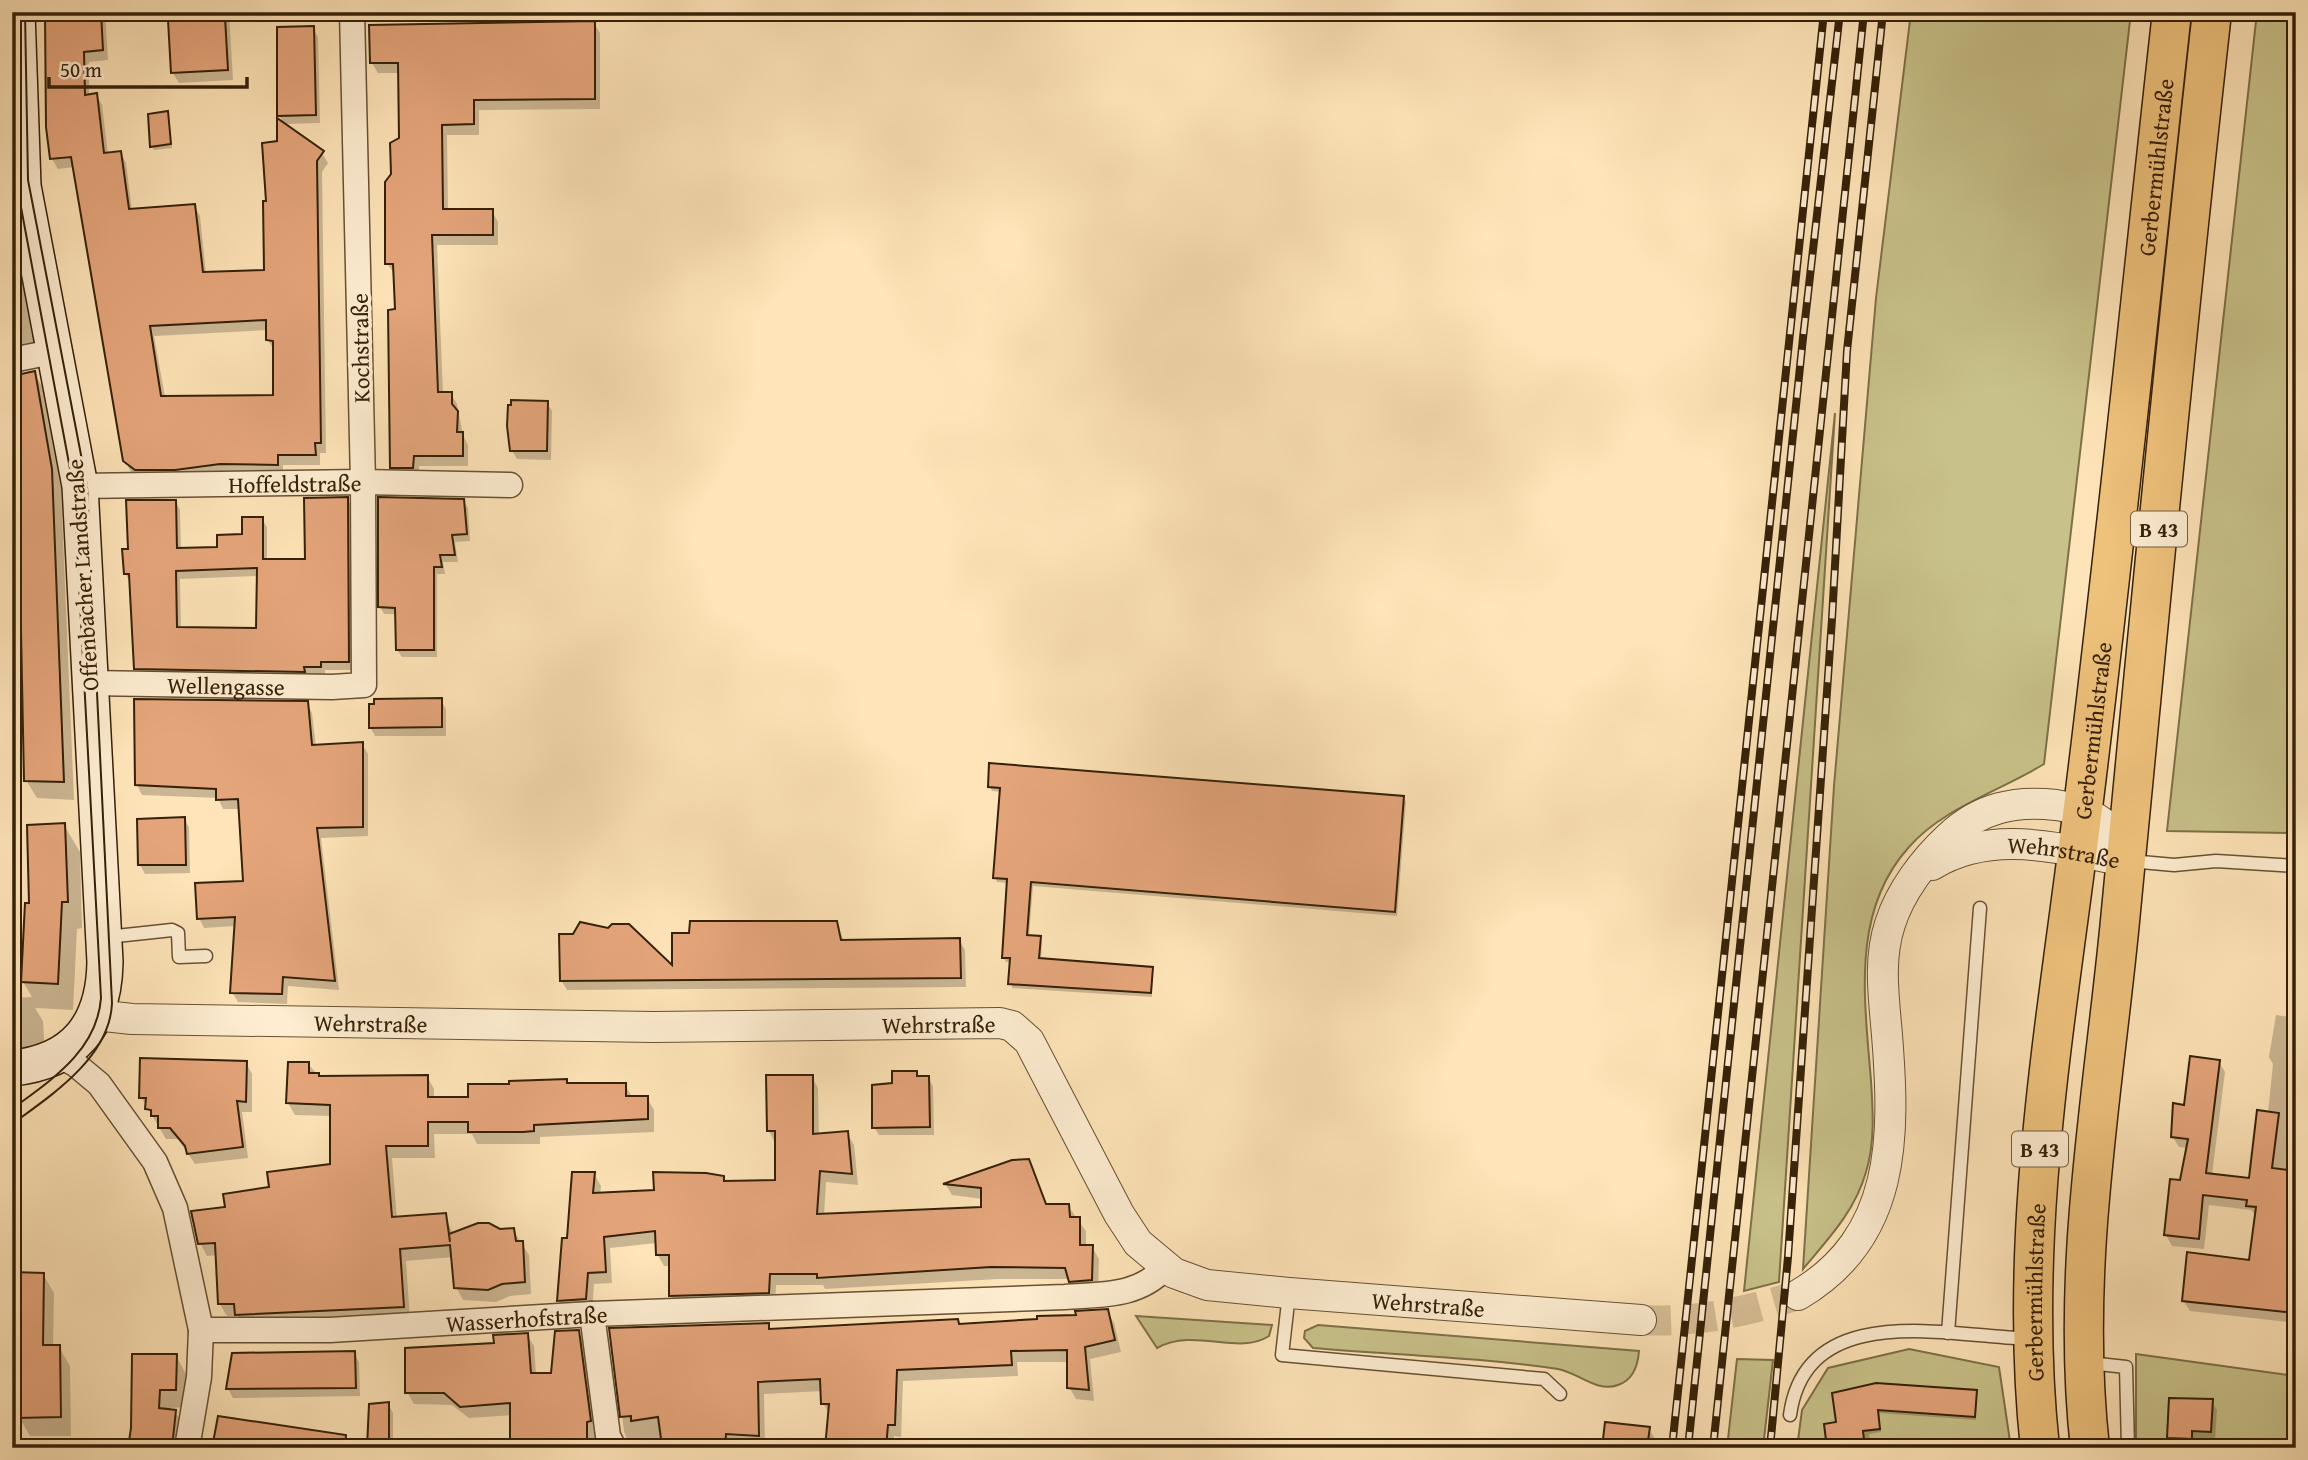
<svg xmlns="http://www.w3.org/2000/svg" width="2308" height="1460" font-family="'Gentium Book Plus',serif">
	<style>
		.green { fill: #c8c189; stroke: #7e7048; stroke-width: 2 }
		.shadow { fill: #0003; fill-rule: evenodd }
		.building { fill: #e5a57b; stroke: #352007; stroke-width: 2; fill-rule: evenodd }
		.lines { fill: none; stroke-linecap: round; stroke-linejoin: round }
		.tertiary-tunnel { stroke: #d6bd95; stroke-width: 30; stroke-dasharray: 30 15; stroke-linecap: butt }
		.service-casing { stroke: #675133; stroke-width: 15 }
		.minor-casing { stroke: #675133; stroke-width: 27 }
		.tertiary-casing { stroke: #675133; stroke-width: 32 }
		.secondary-casing { stroke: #352007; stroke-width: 38 }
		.primary-casing { stroke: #352007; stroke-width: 41 }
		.service { stroke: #feedd1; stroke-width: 12 }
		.minor { stroke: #feedd1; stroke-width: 24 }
		.tertiary { stroke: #feedd1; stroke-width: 30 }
		.secondary { stroke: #feedd1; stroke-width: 35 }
		.primary { stroke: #efc27c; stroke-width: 38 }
		.tram { stroke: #352007; stroke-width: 2 }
		.rail-casing { stroke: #352007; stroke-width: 8 }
		.rail { stroke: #feedd1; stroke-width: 5; stroke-dasharray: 16; stroke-linecap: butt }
		.labels { text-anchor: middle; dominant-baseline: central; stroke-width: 7; stroke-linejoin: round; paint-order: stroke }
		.shield { fill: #feedd1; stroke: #715e44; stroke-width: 2 }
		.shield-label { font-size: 21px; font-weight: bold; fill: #352007 }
		.street-label { font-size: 23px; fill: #352007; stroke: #feedd1 }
	</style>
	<rect width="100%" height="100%" fill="#fee4b8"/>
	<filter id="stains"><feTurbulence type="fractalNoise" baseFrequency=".00286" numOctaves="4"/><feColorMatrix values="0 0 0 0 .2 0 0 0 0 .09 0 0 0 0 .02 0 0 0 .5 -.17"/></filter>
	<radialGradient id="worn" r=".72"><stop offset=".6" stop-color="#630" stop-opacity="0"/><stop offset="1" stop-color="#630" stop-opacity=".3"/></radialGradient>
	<!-- green -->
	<g class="green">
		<path d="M1911,12H2131L2044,764C2000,791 1943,808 1909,847C1850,912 1865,1002 1871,1081C1873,1110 1875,1143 1866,1172C1855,1211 1829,1238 1803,1269L1834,786L1876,298Z"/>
		<path d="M2257,12H2296V833L2167,831Z"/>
		<path d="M1835,413L1779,1282L1744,1291Z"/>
		<path d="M1136,1316L1272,1325L1269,1336C1238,1356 1195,1327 1157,1348Z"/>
		<path d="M1318,1325L1639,1351C1638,1365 1633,1380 1618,1385C1597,1393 1577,1372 1558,1369C1477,1357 1394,1355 1313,1348L1304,1338L1305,1331Z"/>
		<path d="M1909,1349L1999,1367L2011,1448H1797L1802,1410L1828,1368Z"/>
		<path d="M2136,1354L2296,1376V1448H2136Z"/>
		<path d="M1737,1359L1773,1360L1763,1448H1727Z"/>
	</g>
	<!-- shadow -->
	<g class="shadow">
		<path d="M67,12H105L108,60L89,62V96L96,95L102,105L108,154L120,152L126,163L132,211L194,206L200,216L206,274L266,272L265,203L322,153L328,163L322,172L326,453H320V465H283V475L142,480L131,472L125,461L74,167L58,169L52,159ZM268,330V340L274,350L275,397H165L154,336Z"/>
		<path d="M170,12H229L233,80L179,83L173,73Z"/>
		<path d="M594,23L600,33V109L479,110V135H447L448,211H492L498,222V245H437L443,394H451L457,404L463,435L468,445V466H419V478H398L392,467L397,311L395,274L387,264L392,174L400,139V73H378L372,63Z"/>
		<path d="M313,28L318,37L320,123L284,124L279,115Z"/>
		<path d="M167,113L172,148L154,150L152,146Z"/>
		<path d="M12,206L39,359L12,367Z"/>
		<path d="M34,373L45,391L61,489L74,800L37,798L26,780L16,473L12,466V377Z"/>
		<path d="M547,403L552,411L551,460L517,459L512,451Z"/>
		<path d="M347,499L352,507L353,670H325V675L140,677L136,668L130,582L125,573L130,551L175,501L180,510L181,550L219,548L244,536L262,519L267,527V561L306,560ZM259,576L258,629H181L180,579Z"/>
		<path d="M463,501L468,508L470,541L455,542L458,562H443L445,574H437V657H402L397,650V614H384L380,607Z"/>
		<path d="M441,700L446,709V736H375L370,727L375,705Z"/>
		<path d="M307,703L312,713L316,747L362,744L368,754V836L321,838L339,990L288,986L287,1004L238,1002L232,992L236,926L204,928L199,918L245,882L241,809H223L218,798L142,795L137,785Z"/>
		<path d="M990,787L1403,797L1406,802L1397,916L1033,886L1029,937L1040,938L1042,942L1041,960L1152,969V997L1012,988V962H1006L1003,957L1009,883L997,882L995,877L1002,792L992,791Z"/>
		<path d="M184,819L189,827L190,873L145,874L140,865Z"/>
		<path d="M64,825L80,852L82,928L77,929L73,1010L35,1008L43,1021L45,1056L12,1057V998L32,997L23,982L31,905Z"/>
		<path d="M836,923L844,941L959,940L965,950L966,987L567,990L561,980L674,969Z"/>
		<path d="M2276,1015L2296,1018V1323L2190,1311L2183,1300L2251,1262L2256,1216L2251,1210L2209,1205L2204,1249L2172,1246L2166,1235L2188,1148L2179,1147L2172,1136L2185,1107L2219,1062L2225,1072L2212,1175L2251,1180L2268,1113L2273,1064L2269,1057Z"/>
		<path d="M246,1062L252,1074V1112H242L248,1158L195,1164L178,1139H166L141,1097Z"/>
		<path d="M308,1064L320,1077L427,1076L434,1089V1099H470L511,1086L566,1081L568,1085H625L633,1098H647L654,1110V1132L540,1137V1144H477L472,1134H434L435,1158H392L397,1219L445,1215L453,1234L513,1230L529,1255L531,1294L510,1296L496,1302L463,1300L456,1287L453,1257L406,1261L410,1319L244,1327L238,1316H227L220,1304L218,1255L207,1256L200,1243L227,1209L332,1166V1116L295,1115L288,1103Z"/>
		<path d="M916,1073L918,1078H928L933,1086L934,1135H879L874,1127L893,1084Z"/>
		<path d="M812,1077L818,1088L819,1136L847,1133L854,1145L858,1185L826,1182L824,1215L982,1209L983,1199L952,1195L946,1185L1013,1162L1028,1160L1047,1206H1068L1086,1231V1247H1092L1099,1259L1098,1292L1077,1293L1070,1279H998L825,1289L823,1285H776L775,1304L677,1308L671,1296V1266H664L657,1254V1243L610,1248L612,1283L594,1284L592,1311L565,1312L559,1301L569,1240L594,1174L601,1186L600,1195L656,1191L723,1177L726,1183L776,1182L775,1143L769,1131Z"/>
		<path d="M12,1274H43L54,1293L53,1347H59L70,1366L71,1436H30L19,1417L18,1353H12Z"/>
		<path d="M1107,1311L1114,1323L1121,1352L1090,1359L1094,1401L1076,1399L1069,1387V1362H1017L1018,1376L903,1381L901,1437L894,1436L893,1448H827L830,1415L823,1403L822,1391L764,1394L765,1448H630L624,1431L611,1330L768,1324L772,1331L960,1326L1078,1316Z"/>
		<path d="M578,1332L585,1343L599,1448H511L512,1415L469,1418L452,1405L414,1404L407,1392L496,1345L527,1335L534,1346L536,1375H553Z"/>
		<path d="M354,1353L359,1362L360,1396L233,1398L228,1389L234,1355Z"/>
		<path d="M176,1356L186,1374V1407L170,1408V1411L175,1412L186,1430L184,1448H129Z"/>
		<path d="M1976,1391V1420L1879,1413L1881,1432L1869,1434L1871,1448H1829L1838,1424L1834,1394Z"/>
		<path d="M2211,1401L2217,1410L2215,1440H2196V1448L2174,1447L2169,1438Z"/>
		<path d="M388,1404L393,1413V1448H370Z"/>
		<path d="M1648,1428L1654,1437L1652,1448H1604Z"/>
	</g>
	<!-- building -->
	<g class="building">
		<path d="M101,12L103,50L84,52L85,95L97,93L104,153L121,151L129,209L195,204L203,272L264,270L263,201H266L262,143L277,141V118L324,151L317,161L321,443H315L316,455H278V465L220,464L175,470H135L123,461L71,157L50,159L46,127L45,14ZM266,320V340L273,341V395L161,396L150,326Z"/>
		<path d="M225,17L228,70L171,73L168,20Z"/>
		<path d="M595,21V99L474,100V124L442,125L443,209H493V235H432L438,392H452V404L458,411L457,432H463V456H414L413,468H390L388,310L395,309L393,264H385V182L391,174L390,143L399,138L398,63H370L369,25Z"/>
		<path d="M314,26L316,115L277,116V27Z"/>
		<path d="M168,111L171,144L150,147L148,114Z"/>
		<path d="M35,371L52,469L64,782L24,781L21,630L12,461V376Z"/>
		<path d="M511,400L548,401L547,451H510L507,426L508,405H511Z"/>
		<path d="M348,497L349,662H321V667H304L305,672L134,669L129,574H124L122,549H128L126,500H176L177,548L217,547V535L242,534V517H263V559H305L304,498ZM257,568L256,628L177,627L176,571Z"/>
		<path d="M378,497L464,499L467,534L452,535L455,555H440L442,567H434V650H396L395,608L378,607Z"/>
		<path d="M442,698V727L369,728V704H374V699Z"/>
		<path d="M134,699L308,701L312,745L363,742V827L317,828L335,981L283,977L282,994L230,993L235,917L197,919L195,883L243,881L238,799L216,800V789L135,785Z"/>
		<path d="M989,763L1404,796L1395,912L1031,882L1027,935L1041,936L1039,958L1153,967L1151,993L1008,984L1010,958H1002L1007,879L993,878L1000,788L988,787Z"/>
		<path d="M185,817L186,865H138L137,819Z"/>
		<path d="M65,823L68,902H62L58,984L21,982L25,903H29L27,825Z"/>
		<path d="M690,921H837L841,940L960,938L961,978L560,981L559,934H573L580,922L608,928L612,924H629L672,965V933H689Z"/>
		<path d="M2190,1056L2220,1060L2206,1173L2249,1178L2257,1110L2279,1113L2272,1168L2296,1171V1313L2182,1301L2187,1252L2249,1260L2256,1207L2246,1206L2247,1200L2203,1195L2199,1239L2164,1235L2170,1179L2180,1180L2188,1139L2171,1137L2173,1103L2184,1105Z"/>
		<path d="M140,1058L247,1061L246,1102L237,1101L243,1147L187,1154L185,1146L170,1128H158V1116H151V1110L145,1109L146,1098H139Z"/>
		<path d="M288,1062H309V1073H319V1076L428,1075V1097H468V1084H509V1081L567,1079V1083H626V1096H648V1119L534,1125V1131L523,1132H468V1122H428V1146H386L392,1217L446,1213L450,1242L449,1234L478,1223H489L500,1229L514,1228L516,1241H523L525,1282L502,1284L488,1290L454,1288L450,1245L400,1249L404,1307L235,1315L234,1304H218L215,1243L198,1244L191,1211L225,1207L223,1194L269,1187L267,1172L330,1164V1105L286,1103Z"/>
		<path d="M892,1071H917V1076H929L930,1127L872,1128V1085L892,1083Z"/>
		<path d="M766,1075H813V1134L848,1131L852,1174L820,1171L817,1214L981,1207V1188L943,1184L1012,1160L1029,1159L1046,1204H1069L1070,1217H1080V1245H1093L1092,1280L1069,1282L1065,1268L991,1267L817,1278V1274H770L769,1293L669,1296V1255H656L655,1231L604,1237L606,1272L588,1273L586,1299L557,1301L562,1238H567L572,1172H595L593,1193L654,1190L653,1172L706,1173L724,1176V1181L775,1180V1131H767Z"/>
		<path d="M12,1272L44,1273L43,1345H60L61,1417L17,1418Z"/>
		<path d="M1108,1309L1115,1340L1085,1347L1089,1390L1067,1388V1350L1011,1351L1012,1365L897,1370L895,1425H888L886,1448H825L829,1404H821L820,1379L758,1382L759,1436L726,1434L725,1448L662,1446L658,1417L631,1421V1416L620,1417L609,1328L769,1323V1329L958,1319L959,1324L1037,1319V1316L1076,1315L1075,1311Z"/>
		<path d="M579,1330L591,1421L587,1422V1439L554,1440V1448H510V1403L460,1407L444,1393H405V1348L494,1343L493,1335L528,1333L531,1373H551L555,1331Z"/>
		<path d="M355,1351L356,1388L226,1389L232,1353Z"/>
		<path d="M132,1354H177L176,1390H160L159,1408L176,1410L172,1448H128L131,1428Z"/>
		<path d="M1876,1383L1977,1390L1975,1417L1878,1410L1880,1429L1863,1431L1865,1448H1827L1824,1424L1836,1422L1832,1393Z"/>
		<path d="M2169,1398L2213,1399L2211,1432L2192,1431V1439L2167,1438Z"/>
		<path d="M389,1402V1448H367L369,1404Z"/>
		<path d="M218,1416L346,1435L345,1448H212Z"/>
		<path d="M1605,1422L1650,1427L1647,1448H1602Z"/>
	</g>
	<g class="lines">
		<!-- tertiary-tunnel -->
		<path class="tertiary-tunnel" d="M1641,1320C1696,1323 1746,1312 1798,1295"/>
		<!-- service casing -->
		<g class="service-casing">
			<g id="service">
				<path d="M2130,861L2174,865L2216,861L2296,866"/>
				<path d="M107,937L172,930L178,933L179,957L206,956"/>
				<path d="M1289,1294L1282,1355L1544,1379L1560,1394"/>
				<path d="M1948,1333L1980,908"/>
				<path d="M2089,1363L2126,1367L2128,1448"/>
				<path d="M1790,1415C1806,1299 1949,1336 2030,1339"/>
			</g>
		</g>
		<!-- minor casing -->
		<g class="minor-casing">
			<g id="minor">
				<path d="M12,360L52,352"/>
				<path id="s1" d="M80,486L363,482L510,485"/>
				<path id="s2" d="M90,683L332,687L364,685L363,482L352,12"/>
				<path d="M59,1056L75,1064L99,1084L155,1162L175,1208L201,1330L199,1377L187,1448"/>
				<path d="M592,1314L608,1436L614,1448"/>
				<path id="s3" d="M201,1330H330L592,1314L1065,1297C1103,1294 1137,1297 1165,1268"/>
			</g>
		</g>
		<!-- tertiary casing -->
		<g class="tertiary-casing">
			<g id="tertiary">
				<path id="s4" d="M1932,865C1993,828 2060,849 2126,861"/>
				<path id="s5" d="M95,1015L132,1019L654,1027L1000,1023L1012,1026L1029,1041L1119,1214L1138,1243L1174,1273L1207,1285L1289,1293L1641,1320"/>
				<path d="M1798,1295C1897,1237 1895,1136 1887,1035C1884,999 1878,960 1890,924C1900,892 1924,860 1949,837C1980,808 2015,800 2056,805C2095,811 2112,824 2126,861"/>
			</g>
		</g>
		<!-- secondary casing -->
		<g class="secondary-casing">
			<path id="secondary" d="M12,1068C75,1062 104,1024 105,962L80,486L23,186L17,12"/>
		</g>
		<!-- primary casing -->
		<g class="primary-casing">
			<g id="primary">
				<path id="s6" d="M2040,1448C2016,1228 2059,1009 2085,791C2117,532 2143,272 2172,12"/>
				<path d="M2090,1448C2070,1270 2103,1097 2120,921C2149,618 2178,315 2212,12"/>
			</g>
		</g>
		<!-- service -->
		<use href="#service" class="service"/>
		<!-- minor -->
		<use href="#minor" class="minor"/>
		<!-- tertiary -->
		<use href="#tertiary" class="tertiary"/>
		<!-- secondary -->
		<use href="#secondary" class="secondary"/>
		<!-- primary -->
		<use href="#primary" class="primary"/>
		<!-- tram -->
		<g class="tram">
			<path d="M12,50L17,186L74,490L101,998C97,1051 51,1080 12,1109"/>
			<path d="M12,1124C52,1095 110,1057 112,1003L87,486L28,180L25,12"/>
		</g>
		<!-- rail casing -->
		<g class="rail-casing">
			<g id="rail">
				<path d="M1672,1448L1824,12"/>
				<path d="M1688,1448L1803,338L1840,12"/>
				<path d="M1713,1448L1864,12"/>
				<path d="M1770,1448L1788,1257L1832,619L1847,351L1883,12"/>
			</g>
		</g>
		<!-- rail -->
		<use href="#rail" class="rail"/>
	</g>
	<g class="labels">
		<!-- shield labels -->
		<g class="shield">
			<rect x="2131" y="511.5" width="56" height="35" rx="5"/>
			<rect x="2012" y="1131.5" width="56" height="35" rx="5"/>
		</g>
		<g class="shield-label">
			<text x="2159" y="529">B 43</text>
			<text x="2040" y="1149">B 43</text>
		</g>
		<!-- street labels -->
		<g class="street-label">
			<text stroke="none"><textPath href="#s6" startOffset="1288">Gerbermühlstraße</textPath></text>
			<text transform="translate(360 348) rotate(-91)">Kochstraße</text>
			<text stroke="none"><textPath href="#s1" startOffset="215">Hoffeldstraße</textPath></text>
			<text transform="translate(82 575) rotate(-94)">Offenbacher Landstraße</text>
			<text stroke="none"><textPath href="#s2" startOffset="136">Wellengasse</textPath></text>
			<text stroke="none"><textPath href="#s6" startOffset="721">Gerbermühlstraße</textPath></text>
			<text stroke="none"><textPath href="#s4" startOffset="136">Wehrstraße</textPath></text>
			<text stroke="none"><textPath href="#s5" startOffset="276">Wehrstraße</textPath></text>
			<text stroke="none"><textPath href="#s5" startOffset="844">Wehrstraße</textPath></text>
			<text stroke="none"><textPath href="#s6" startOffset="156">Gerbermühlstraße</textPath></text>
			<text stroke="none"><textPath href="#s5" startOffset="1474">Wehrstraße</textPath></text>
			<text stroke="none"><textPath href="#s3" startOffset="326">Wasserhofstraße</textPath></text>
		</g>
	</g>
	<!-- margin -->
	<rect width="2308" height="1460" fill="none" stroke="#fee4b8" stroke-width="42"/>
	<rect x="14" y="14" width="2280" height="1432" fill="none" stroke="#352007" stroke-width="3.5"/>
	<rect x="21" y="21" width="2266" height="1418" fill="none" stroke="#352007" stroke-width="2"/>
	<!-- scale -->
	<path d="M49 77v10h198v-10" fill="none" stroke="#352007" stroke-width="3.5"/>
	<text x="60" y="77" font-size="21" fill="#352007" stroke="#feedd1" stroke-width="5" paint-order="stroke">50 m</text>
	<rect width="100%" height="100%" filter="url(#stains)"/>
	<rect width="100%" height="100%" fill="url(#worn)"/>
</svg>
